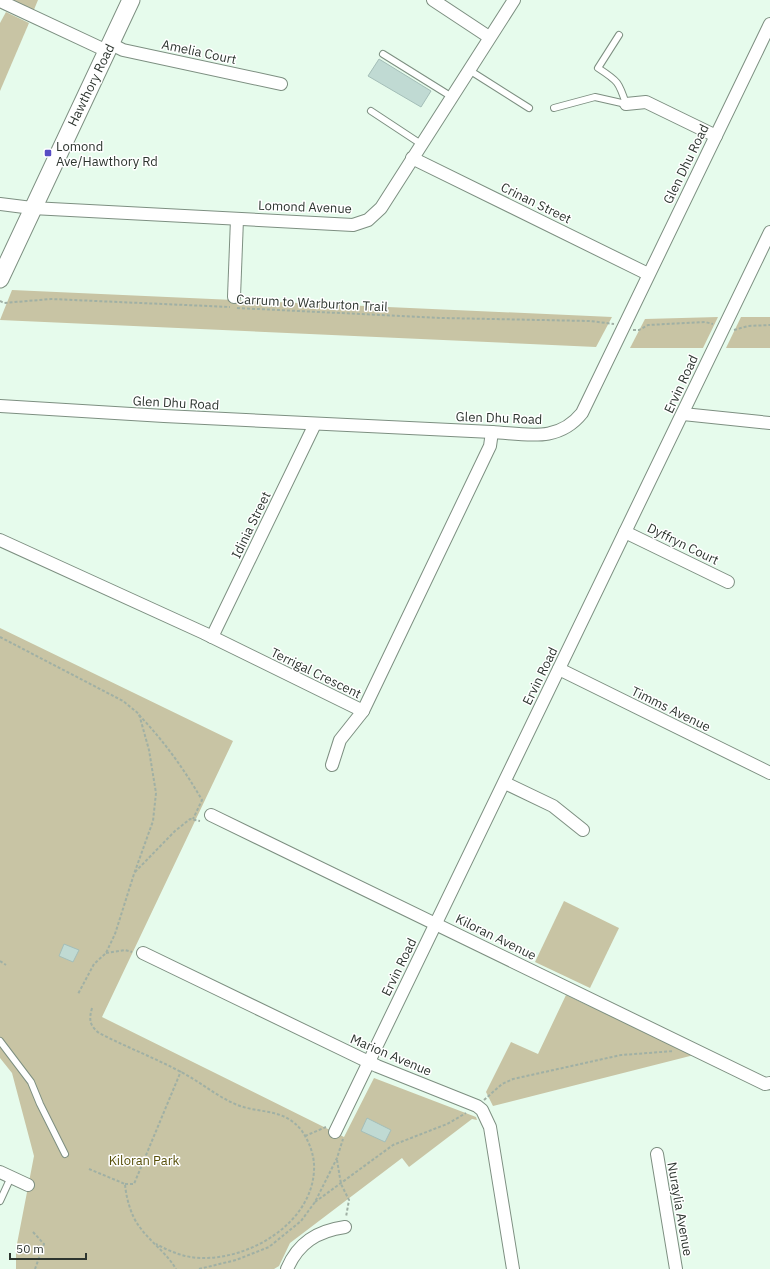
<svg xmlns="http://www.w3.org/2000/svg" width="770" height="1269" font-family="'IBM Plex Sans',sans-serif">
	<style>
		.green { fill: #c8c4a4 }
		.building { fill: #c0dad3; stroke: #a4beb8 }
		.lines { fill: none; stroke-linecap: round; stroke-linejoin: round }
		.lane-casing { stroke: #7d8f81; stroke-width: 8 }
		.street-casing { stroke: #7d8f81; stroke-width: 14 }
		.secondary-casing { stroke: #7d8f81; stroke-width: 19 }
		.path { stroke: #a0b0a4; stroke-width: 2; stroke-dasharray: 3 2; stroke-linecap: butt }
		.lane { stroke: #fff; stroke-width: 6 }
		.street { stroke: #fff; stroke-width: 12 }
		.secondary { stroke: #fff; stroke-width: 17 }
		.poi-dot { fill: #584dc4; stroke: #fff; stroke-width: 1.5 }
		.labels { text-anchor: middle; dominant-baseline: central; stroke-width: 3; stroke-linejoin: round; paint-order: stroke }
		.street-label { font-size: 13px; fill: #2d352f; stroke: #fff }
		.poi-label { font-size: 13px; fill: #2d352f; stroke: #fff; text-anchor: start }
		.park-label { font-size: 13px; fill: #574f08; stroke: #fff }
	</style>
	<rect width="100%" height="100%" fill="#e6fbec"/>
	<!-- green -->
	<g class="green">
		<path d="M6,0H38L33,12Z"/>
		<path d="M6,12L29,23L0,91V23Z"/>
		<path d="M12,290L612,317L596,347L0,320Z"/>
		<path d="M718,317L703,348H630L645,319Z"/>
		<path d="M741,317H770V348H726Z"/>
		<path d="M0,628L233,741L102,1017L344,1137L374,1078L476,1117L477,1120L472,1119L409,1167L402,1158L290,1243L279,1266L274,1269H16V1249L34,1156L12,1073L0,1058Z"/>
		<path d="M564,901L619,928L590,988L535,962Z"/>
		<path d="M566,995L694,1055L493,1106L486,1092L511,1042L538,1054Z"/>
	</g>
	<!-- building -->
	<g class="building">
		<path d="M379,59L431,91L421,107L368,76Z"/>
		<path d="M64,944L79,950L73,962L59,956Z"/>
		<path d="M367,1118L391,1130L385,1142L361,1131Z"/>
	</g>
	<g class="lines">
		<!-- lane casing -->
		<g class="lane-casing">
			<g id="lane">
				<path d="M619,35L598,68C618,81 619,82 626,104"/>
				<path d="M383,54L452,97"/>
				<path d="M469,70L529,108"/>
				<path d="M554,108L595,97L626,104"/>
				<path d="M371,111L421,144"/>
				<path d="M0,1041L31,1082L40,1104L65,1154"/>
				<path d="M0,1201L11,1177"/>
			</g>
		</g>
		<!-- street casing -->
		<g class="street-casing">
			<g id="street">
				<path d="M433,0L489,37"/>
				<path d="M0,1L107,51"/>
				<path d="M111,44L123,50L281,84"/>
				<path d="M626,104L646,102L716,136"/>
				<path d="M412,158L648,274"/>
				<path d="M0,204L32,208L353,225L368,220L381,208L514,0"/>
				<path d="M234,297L237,219"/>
				<path d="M0,406L164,416L492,432C527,434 558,443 582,413L770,24"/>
				<path d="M683,414L770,423"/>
				<path d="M625,532L728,582"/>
				<path d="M0,540L204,633L363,711L490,446L492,432"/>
				<path d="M212,637L315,424"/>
				<path d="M559,669L770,773"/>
				<path d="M332,765L340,740L363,711"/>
				<path d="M505,783L553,806L583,830"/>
				<path d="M211,815L765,1084L770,1083"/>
				<path d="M143,953L377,1066L477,1106L482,1110L490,1127L513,1269"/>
				<path d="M335,1132L770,232"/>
				<path d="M657,1154L676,1269"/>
				<path d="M0,1172L28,1185"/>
				<path d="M287,1269C298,1243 317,1231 345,1227"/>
			</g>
		</g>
		<!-- secondary casing -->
		<g class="secondary-casing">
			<path id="secondary" d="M0,279L131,0"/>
		</g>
		<!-- path -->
		<g class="path">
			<path d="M0,301L4,303L51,299L230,307"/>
			<path d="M237,308L442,318L590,321L614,324"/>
			<path d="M633,330H639L648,325L705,322L713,324"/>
			<path d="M734,330L748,326L770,325"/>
			<path d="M0,637L123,701L139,714L149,750L156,793L153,821L134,874L115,934L106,953L94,964L78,994"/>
			<path d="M139,715C164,741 184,769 202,800L193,819"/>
			<path d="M135,872L175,831L190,819L200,821"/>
			<path d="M106,953L125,950L132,952"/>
			<path d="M0,961L6,965"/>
			<path d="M92,1008C89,1019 89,1025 99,1033C126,1047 155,1058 181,1072C199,1081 215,1095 233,1103C257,1115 283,1106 302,1131C310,1143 315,1157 314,1171C311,1223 251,1259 202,1258C186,1258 171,1252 156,1244"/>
			<path d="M484,1100L502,1084L513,1079L621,1055L674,1051"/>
			<path d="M305,1136L326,1127"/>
			<path d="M337,1160L341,1184L349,1200L346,1217"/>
			<path d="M89,1169L125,1184C126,1197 131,1216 139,1226C150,1242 166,1252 176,1269"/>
			<path d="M125,1184H134L181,1071"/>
			<path d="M315,1202L393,1145L447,1124L466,1113"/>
			<path d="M33,1232L44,1244L35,1269"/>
			<path d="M199,1269L236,1260L269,1247L301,1221L315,1202L337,1158L343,1139"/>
		</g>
		<!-- lane -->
		<use href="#lane" class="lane"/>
		<!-- street -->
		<use href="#street" class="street"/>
		<!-- secondary -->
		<use href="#secondary" class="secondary"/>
	</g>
	<!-- markers -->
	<rect class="poi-dot" x="44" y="149" width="8" height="8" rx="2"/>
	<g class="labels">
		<!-- street labels -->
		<g class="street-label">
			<text transform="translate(199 52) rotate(12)">Amelia Court</text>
			<text transform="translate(91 85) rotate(-64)">Hawthory Road</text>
			<text transform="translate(686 164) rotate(-64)">Glen Dhu Road</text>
			<text transform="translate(536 203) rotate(26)">Crinan Street</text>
			<text transform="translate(305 207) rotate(2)">Lomond Avenue</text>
			<text transform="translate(312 303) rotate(3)">Carrum to Warburton Trail</text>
			<text transform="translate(681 384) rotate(-65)">Ervin Road</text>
			<text transform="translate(176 403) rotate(3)">Glen Dhu Road</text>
			<text transform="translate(499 418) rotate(2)">Glen Dhu Road</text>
			<text transform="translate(251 525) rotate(-64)">Idinia Street</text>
			<text transform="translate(683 544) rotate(26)">Dyffryn Court</text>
			<text transform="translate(316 673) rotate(26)">Terrigal Crescent</text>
			<text transform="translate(540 676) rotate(-64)">Ervin Road</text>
			<text transform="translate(671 709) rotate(26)">Timms Avenue</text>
			<text transform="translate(496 937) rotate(26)">Kiloran Avenue</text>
			<text transform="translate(399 967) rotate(-64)">Ervin Road</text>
			<text transform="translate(391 1055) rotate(23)">Marion Avenue</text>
			<text transform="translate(680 1209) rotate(80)">Nuraylia Avenue</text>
		</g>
		<!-- poi labels -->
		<g class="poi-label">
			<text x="56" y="146">Lomond<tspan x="56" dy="15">Ave/Hawthory Rd</tspan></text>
		</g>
		<!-- park labels -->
		<g class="park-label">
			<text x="144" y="1160">Kiloran Park</text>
		</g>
	</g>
	<!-- scale -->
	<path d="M10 1253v6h76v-6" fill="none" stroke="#2d352f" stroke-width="2"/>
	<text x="16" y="1253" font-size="12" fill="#2d352f" stroke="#ffffff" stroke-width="3" paint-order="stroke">50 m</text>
</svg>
